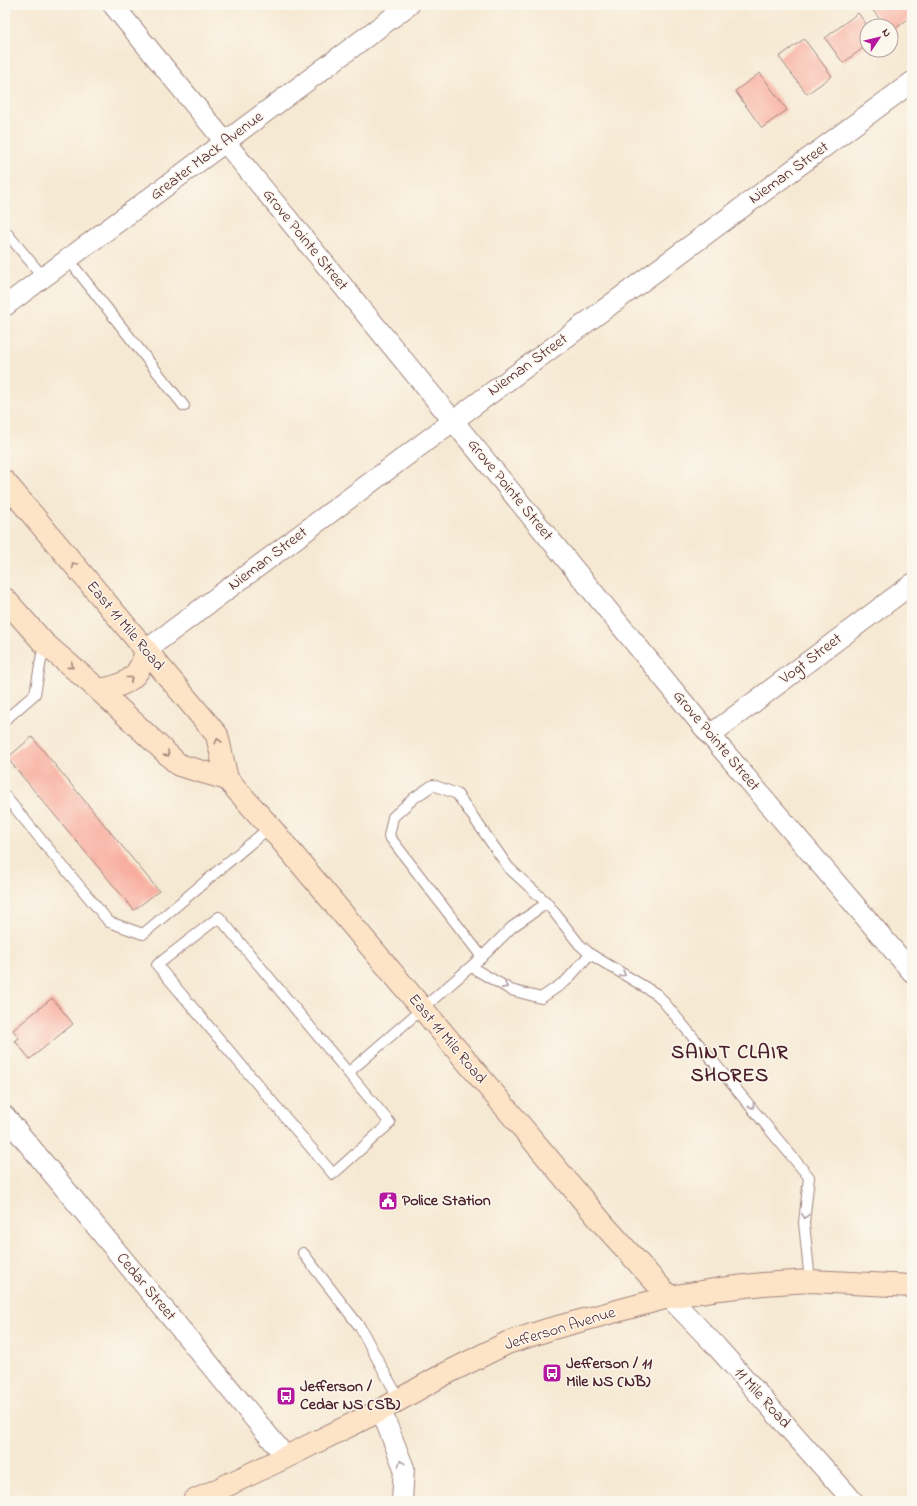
<svg xmlns="http://www.w3.org/2000/svg" width="917" height="1506" font-family="'Indie Flower',sans-serif">
	<style>
		.building { fill: #f8afa0 }
		.lines { fill: none; stroke-linecap: round; stroke-linejoin: round }
		.service-casing { stroke: #a0847f; stroke-width: 12 }
		.minor-casing { stroke: #a0847f; stroke-width: 22 }
		.secondary-casing { stroke: #a0847f; stroke-width: 24 }
		.service { stroke: #fff; stroke-width: 10 }
		.minor { stroke: #fff; stroke-width: 20 }
		.secondary { stroke: #fee4c6; stroke-width: 22 }
		.oneway { stroke: #a48278 }
		.oneway2 { stroke: #ae9aa0 }
		.labels { text-anchor: middle; dominant-baseline: central; stroke-width: 3; stroke-linejoin: round; paint-order: stroke }
		.street-label { font-size: 16px; fill: #4a1f2b; stroke: #fbf7ec }
		.poi-label { font-size: 16px; font-weight: bold; fill: #4a1f2b; stroke: #fbf7ec; text-anchor: start }
		.district-label { font-size: 20px; font-weight: bold; letter-spacing: 1px; fill: #4a1f2b; stroke: #fbf7ec }
	</style>
	<rect width="100%" height="100%" fill="#fbf7ec"/>
	<filter id="ink" filterUnits="userSpaceOnUse"><feTurbulence type="fractalNoise" baseFrequency=".025" numOctaves="2"/><feDisplacementMap in="SourceGraphic" scale="8" xChannelSelector="R" yChannelSelector="G"/><feConvolveMatrix kernelMatrix="1 2 1 2 8 2 1 2 1" color-interpolation-filters="sRGB"/></filter>
	<filter id="wash" filterUnits="userSpaceOnUse"><feTurbulence type="fractalNoise" baseFrequency=".012" numOctaves="4" result="noise"/><feDisplacementMap in="SourceGraphic" scale="16" xChannelSelector="R" yChannelSelector="G"/><feGaussianBlur stdDeviation="0.9" result="paint"/><feColorMatrix in="noise" values="0 0 0 0 0 0 0 0 0 0 0 0 0 0 0 0 0 1.4 0 .05"/><feComposite in="paint" operator="in"/></filter>
	<g filter="url(#wash)">
		<rect width="100%" height="100%" fill="#f6e9d3"/>
		<g id="blocks">
			<!-- building -->
			<g class="building">
				<path d="M875,5H912V16L891,32V26H885L871,8Z"/>
				<path d="M858,13L867,25V45L843,63L825,38Z"/>
				<path d="M804,39L832,76L807,94L779,57Z"/>
				<path d="M760,73L787,110L762,128L735,91Z"/>
				<path d="M32,737L159,891L134,910L7,758Z"/>
				<path d="M52,998L73,1024L30,1059L15,1041L19,1038L13,1030Z"/>
			</g>
		</g>
	</g>
	<g filter="url(#ink)">
		<use href="#blocks" fill-opacity="0" stroke="#a0847f" stroke-width="1"/>
		<g class="lines">
			<!-- service casing -->
			<g class="service-casing">
				<g id="service">
					<path d="M5,231L44,278"/>
					<path d="M68,259L184,406"/>
					<path d="M5,720L35,694L44,643"/>
					<path d="M5,796L109,922L143,934L270,827"/>
					<path d="M219,917L390,1123L333,1174L157,965Z"/>
					<path d="M482,957L389,836L393,817L414,798L433,785L457,794L509,868L547,903"/>
					<path d="M471,967L511,990L541,998L566,981L590,954"/>
					<path d="M349,1072L482,957L512,927L547,903L579,944L590,954L658,995L809,1177L804,1223L810,1281"/>
					<path d="M303,1253L360,1327L399,1399"/>
				</g>
			</g>
			<!-- minor casing -->
			<g class="minor-casing">
				<g id="minor">
					<path d="M113,5L710,735L912,972"/>
					<path d="M5,306L409,5"/>
					<path d="M146,650L453,421L912,82"/>
					<path d="M710,735L912,584"/>
					<path d="M5,1116L286,1457"/>
					<path d="M669,1297L716,1346L853,1501"/>
					<path d="M381,1410L404,1468L402,1501"/>
				</g>
			</g>
			<!-- secondary casing -->
			<g class="secondary-casing">
				<g id="secondary">
					<path d="M5,482L217,735L227,779L270,827L604,1225L669,1297"/>
					<path d="M5,599L44,643L99,690L179,765L227,779"/>
					<path d="M99,690C126,686 140,678 146,650"/>
					<path d="M194,1501L286,1457L381,1410L441,1376L507,1343L550,1329L669,1297L720,1289L763,1284L810,1281L912,1286"/>
				</g>
			</g>
			<!-- service -->
			<use href="#service" class="service"/>
			<!-- minor -->
			<use href="#minor" class="minor"/>
			<!-- secondary -->
			<use href="#secondary" class="secondary"/>
		</g>
		<!-- one-way arrows -->
		<defs><path id="oneway-chevron" d="M-2-3.5L2.5 0L-2 3.5" fill="none" stroke-width="1.6" stroke-linecap="round" stroke-linejoin="round"/></defs>
		<g class="oneway">
			<use href="#oneway-chevron" transform="translate(74 565) rotate(-130)"/>
			<use href="#oneway-chevron" transform="translate(71 666) rotate(40)"/>
			<use href="#oneway-chevron" transform="translate(130 679) rotate(-39)"/>
			<use href="#oneway-chevron" transform="translate(218 741) rotate(-104)"/>
			<use href="#oneway-chevron" transform="translate(167 754) rotate(43)"/>
		</g>
		<g class="oneway2">
			<use href="#oneway-chevron" transform="translate(623 974) rotate(31)"/>
			<use href="#oneway-chevron" transform="translate(505 986) rotate(29)"/>
			<use href="#oneway-chevron" transform="translate(752 1106) rotate(51)"/>
			<use href="#oneway-chevron" transform="translate(805 1216) rotate(97)"/>
			<use href="#oneway-chevron" transform="translate(401 1463) rotate(-110)"/>
		</g>
	</g>
	<!-- icons -->
	<defs>
		<g id="civic-square" transform="scale(1)"><rect x="-9" y="-9" width="18" height="18" rx="4" fill="#b5179e" stroke="#fbf7ec"/><path d="M-.6-6.5H3V-4.5H.6V-3L4-1V1h2V6H-6V1h2V-1L-.6-3ZM-1.2 2.5V6h2.4V2.5Z" fill="#fff"/></g>
		<g id="bus-square" transform="scale(1)"><rect x="-9" y="-9" width="18" height="18" rx="4" fill="#b5179e" stroke="#fbf7ec"/><path d="M-5-6H5V4H4V6H2V4H-2V6H-4V4H-5ZM-3.5-4V0h7V-4ZM-3.5 1.2v1.5H-2V1.2ZM2 1.2v1.5H3.5V1.2Z" fill="#fff"/></g>
	</defs>
	<g fill-rule="evenodd">
		<use href="#civic-square" x="388" y="1201"/>
		<use href="#bus-square" x="552" y="1373"/>
		<use href="#bus-square" x="286" y="1396"/>
	</g>
	<g class="labels">
		<!-- street labels -->
		<g class="street-label">
			<text transform="translate(207 156) rotate(-37)">Greater Mack Avenue</text>
			<text transform="translate(789 173) rotate(-36)">Nieman Street</text>
			<text transform="translate(305 240) rotate(51)">Grove Pointe Street</text>
			<text transform="translate(528 365) rotate(-36)">Nieman Street</text>
			<text transform="translate(510 490) rotate(51)">Grove Pointe Street</text>
			<text transform="translate(268 559) rotate(-37)">Nieman Street</text>
			<text transform="translate(125 626) rotate(50)">East 11 Mile Road</text>
			<text transform="translate(811 659) rotate(-37)">Vogt Street</text>
			<text transform="translate(716 741) rotate(50)">Grove Pointe Street</text>
			<text transform="translate(447 1039) rotate(50)">East 11 Mile Road</text>
			<text transform="translate(146 1287) rotate(50)">Cedar Street</text>
			<text transform="translate(560 1329) rotate(-17)">Jefferson Avenue</text>
			<text transform="translate(762 1398) rotate(48)">11 Mile Road</text>
		</g>
		<!-- poi labels -->
		<g class="poi-label">
			<text x="402" y="1201">Police Station</text>
			<text x="566" y="1364">Jefferson / 11<tspan x="566" dy="18">Mile NS (NB)</tspan></text>
			<text x="300" y="1387">Jefferson /<tspan x="300" dy="18">Cedar NS (SB)</tspan></text>
		</g>
		<!-- district labels -->
		<g class="district-label">
			<text x="730" y="1053">SAINT CLAIR<tspan x="730" dy="23">SHORES</tspan></text>
		</g>
	</g>
	<!-- margin -->
	<rect width="917" height="1506" fill="none" stroke="#fbf7ec" stroke-width="20"/>
	<!-- north arrow -->
	<g transform="translate(879 38) rotate(55)"><circle r="19" fill="#fbf7ec" stroke="#b4a19f"/>
	<path d="M0-3L7 15L0 10L-7 15Z" fill="#b5179e"/>
	<text y="-6" font-size="11" font-weight="bold" text-anchor="middle" fill="#4a1f2b">N</text>
	</g>
</svg>
